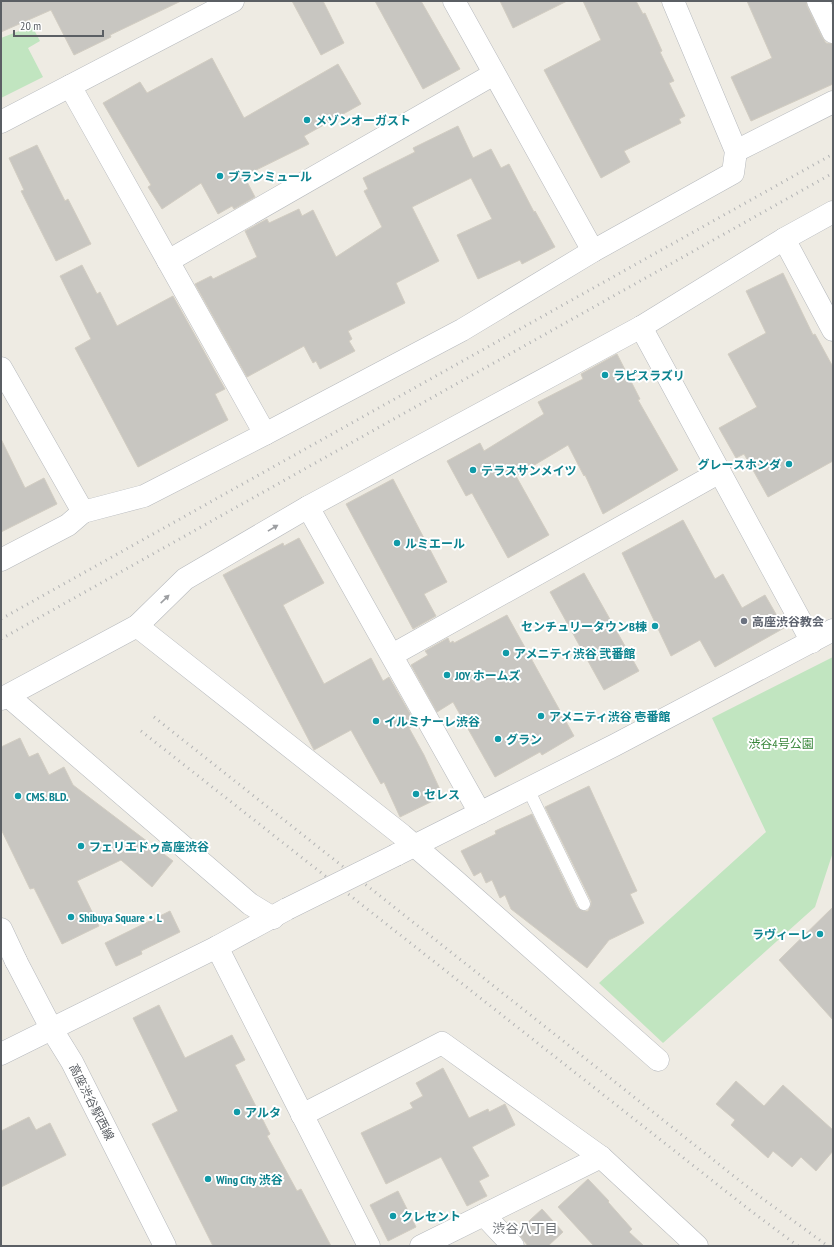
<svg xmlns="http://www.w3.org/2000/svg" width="834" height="1247" font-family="'PT Sans Narrow','Noto Sans JP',sans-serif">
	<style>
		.green { fill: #c1e5c0 }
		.building { fill: #c8c6c1; stroke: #d2cdc2 }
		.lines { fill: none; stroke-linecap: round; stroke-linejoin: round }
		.lane-casing { stroke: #b6b9bd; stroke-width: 13 }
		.street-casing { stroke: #b6b9bd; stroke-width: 23 }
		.secondary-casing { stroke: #b5b8bd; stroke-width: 23 }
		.lane { stroke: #fff; stroke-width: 12 }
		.street { stroke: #fff; stroke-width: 22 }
		.secondary { stroke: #fff; stroke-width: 22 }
		.rail { stroke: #b2b3b4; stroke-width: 3; stroke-dasharray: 1 5; stroke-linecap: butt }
		.secondary-bridge-casing { stroke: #b5b8bd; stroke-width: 23; stroke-linecap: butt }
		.secondary-bridge { stroke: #fff; stroke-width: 22 }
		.oneway { fill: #9d9fa2 }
		.culture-dot { fill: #0f9aa8; stroke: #fff; stroke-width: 1.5 }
		.worship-dot { fill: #6b7280; stroke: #fff; stroke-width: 1.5 }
		.labels { text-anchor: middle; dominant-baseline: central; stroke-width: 4; stroke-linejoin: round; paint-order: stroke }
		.culture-label { font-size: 12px; font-weight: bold; fill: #0d838f; stroke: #fff; text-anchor: start }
		.worship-label { font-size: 12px; font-weight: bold; fill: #5b616d; stroke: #fff; text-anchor: start }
		.park-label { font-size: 12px; fill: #38863a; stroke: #fff }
		.street-label { font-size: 12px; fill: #5b5f64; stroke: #fff }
		.neighbourhood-label { font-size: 13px; fill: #6c7176; stroke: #fff }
	</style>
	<rect width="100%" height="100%" fill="#eeebe3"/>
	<!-- green -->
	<g class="green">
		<path d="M32,26L40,41L28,48L43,77L1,98V38Z"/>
		<path d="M833,657V852L815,907L663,1043L599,983L766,832L712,718Z"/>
	</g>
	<!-- building -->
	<g class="building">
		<path d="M1,1H181L110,35L111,37L74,55L51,10L1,32Z"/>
		<path d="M292,1H323L344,43L321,55Z"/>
		<path d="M375,1H421L460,69L423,89Z"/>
		<path d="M500,1H567L513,28Z"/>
		<path d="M583,1H636L643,14L645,13L662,51L660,52L674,81L669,83L685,116L679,119L681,123L624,151L630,162L601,178L544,70L601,40Z"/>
		<path d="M747,1H806L807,6L822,37L826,43L833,44V84L751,121L731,77L772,58Z"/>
		<path d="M212,58L244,118L338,64L361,104L304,136L309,144L244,176L255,197L234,209L232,206L218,214L201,183L162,209L148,187L151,185L103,103L140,82L147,93Z"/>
		<path d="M458,126L473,158L491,149L501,168L509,164L534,212L535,211L555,247L522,264L520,260L478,279L457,235L492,219L471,178L412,207L439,261L396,283L405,303L348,331L352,339L349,341L355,351L320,369L316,361L313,363L304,346L247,377L195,284L211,276L213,279L257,257L245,231L267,219L269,223L299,209L302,216L313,210L336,257L382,227L364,191L368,189L363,178L415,152L413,148Z"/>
		<path d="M37,145L65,201L68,199L91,244L56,261L21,191L24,190L9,158Z"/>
		<path d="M82,265L97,294L100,292L117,326L173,296L225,389L215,394L228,420L138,467L75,348L91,339L60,276Z"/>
		<path d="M783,273L813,335L815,334L833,367V461L768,497L744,454L736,458L719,428L757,407L728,354L766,333L746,291Z"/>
		<path d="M617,354L640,399L638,400L678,470L603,514L585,475L584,476L568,445L516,476L549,535L508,558L472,493L466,496L447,461L480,443L484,451L544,414L538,402L583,379L581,374Z"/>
		<path d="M1,439L25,488L44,478L57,504L1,532Z"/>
		<path d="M393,479L447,582L424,594L436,616L413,629L346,504Z"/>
		<path d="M683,520L715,579L723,574L742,608L765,595L784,628L715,667L700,640L671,656L622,553Z"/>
		<path d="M299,538L324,583L283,605L324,684L371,658L383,681L389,677L416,724L409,728L424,755L443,796L400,817L384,782L381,784L351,730L314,750L223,575L283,543L284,546Z"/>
		<path d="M584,573L639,671L604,690L550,592Z"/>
		<path d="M507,615L574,736L542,755L540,752L495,777L453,702L437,712L411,665L428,655L425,651L448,638L450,643L453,641L454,643Z"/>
		<path d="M20,738L29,757L38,753L49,775L64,767L73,785L173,861L152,887L121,860L77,881L99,926L62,944L34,888L30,889L1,829V747Z"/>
		<path d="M589,786L637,891L630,894L644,923L609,940L587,968L511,909L505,895L500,898L492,880L486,883L481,872L474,876L461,851L496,834L495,831L532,814L577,907L583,911H588L591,905V901L545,807Z"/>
		<path d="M833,907V1020L779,960Z"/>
		<path d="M170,911L180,932L141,951L142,954L116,966L105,943Z"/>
		<path d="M159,1005L185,1058L232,1035L245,1060L235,1065L270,1134L267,1136L297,1191L301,1189L331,1246H213L152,1124L178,1111L133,1018Z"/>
		<path d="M443,1068L469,1118L488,1109L489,1112L505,1104L515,1125L472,1147L489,1176L479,1181L487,1196L467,1206L441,1157L386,1184L361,1133L413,1108L410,1103L423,1096L416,1083Z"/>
		<path d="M736,1081L764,1106L783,1085L833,1130V1151L816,1171L801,1157L792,1167L773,1151L768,1158L731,1125L735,1120L716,1104Z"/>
		<path d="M29,1117L36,1130L50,1123L66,1155L1,1187V1131Z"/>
		<path d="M588,1179L609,1201L608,1202L632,1229L629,1232L644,1246H594L558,1207Z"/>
		<path d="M398,1191L416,1227L388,1241L370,1205Z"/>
		<path d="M542,1209L563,1232L548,1246H528L517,1232Z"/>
	</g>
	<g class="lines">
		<!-- lane casing -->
		<g class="lane-casing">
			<path id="lane" d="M528,789L584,904"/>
		</g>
		<!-- street casing -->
		<g class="street-casing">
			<g id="street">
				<path d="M454,1L593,251"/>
				<path d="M818,1L833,32"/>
				<path d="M70,86L265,434"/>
				<path d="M1,122L233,1"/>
				<path d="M736,151L833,102"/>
				<path d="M784,239L833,212"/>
				<path d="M168,261L494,74"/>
				<path d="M641,327L812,642"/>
				<path d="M1,368L83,512L144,496L265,434L462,330L593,251L733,173L736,151L673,1"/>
				<path d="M308,507L480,813"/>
				<path d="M1,560L68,525L83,512"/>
				<path d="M137,626L402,835L451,877L658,1060"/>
				<path d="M392,655L720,472"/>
				<path d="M8,696L250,904L273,918"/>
				<path d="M1,699L137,626L185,579L308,507L641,327L784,239L833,330"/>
				<path d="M1,929L16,961"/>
				<path d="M217,947L369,1246"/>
				<path d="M302,1115L442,1043L601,1157L697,1246"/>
				<path d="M484,1215L513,1246"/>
				<path d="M421,1246L601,1157"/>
			</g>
		</g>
		<!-- secondary casing -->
		<g class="secondary-casing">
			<g id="secondary">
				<path d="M396,855L615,745L833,630"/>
				<path d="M16,961L51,1028L72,1062L165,1246"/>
				<path d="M1,1054L217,947L287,909"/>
			</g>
		</g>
		<!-- lane -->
		<use href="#lane" class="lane"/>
		<!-- street -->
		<use href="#street" class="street"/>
		<!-- secondary -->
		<use href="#secondary" class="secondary"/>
		<!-- rail -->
		<g class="rail">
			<path d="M1,619L833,154"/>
			<path d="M1,639L833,173"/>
			<path d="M154,717L759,1196L828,1246"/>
			<path d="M141,731L751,1211L798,1246"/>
		</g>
		<!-- secondary-bridge casing -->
		<g class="secondary-bridge-casing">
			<path id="secondary-bridge" d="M287,909L396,855"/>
		</g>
		<!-- secondary-bridge -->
		<use href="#secondary-bridge" class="secondary-bridge"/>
	</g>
	<!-- one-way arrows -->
	<defs><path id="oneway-solid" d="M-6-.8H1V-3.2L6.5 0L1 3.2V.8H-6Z"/></defs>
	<g class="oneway">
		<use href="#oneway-solid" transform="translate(273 528) rotate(-31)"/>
		<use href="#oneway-solid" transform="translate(165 599) rotate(-44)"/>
	</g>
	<!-- markers -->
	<g class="culture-dot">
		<circle cx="307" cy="120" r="4"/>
		<circle cx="220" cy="176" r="4"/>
		<circle cx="605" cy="375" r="4"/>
		<circle cx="789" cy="464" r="4"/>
		<circle cx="473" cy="470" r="4"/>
		<circle cx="397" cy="543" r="4"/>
		<circle cx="655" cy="626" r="4"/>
		<circle cx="506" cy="653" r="4"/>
		<circle cx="447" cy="675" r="4"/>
		<circle cx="541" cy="716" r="4"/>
		<circle cx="376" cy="721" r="4"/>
		<circle cx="498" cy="739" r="4"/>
		<circle cx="416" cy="794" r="4"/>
		<circle cx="18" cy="796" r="4"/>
		<circle cx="81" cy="846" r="4"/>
		<circle cx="71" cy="917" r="4"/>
		<circle cx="820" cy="934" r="4"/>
		<circle cx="237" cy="1112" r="4"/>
		<circle cx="208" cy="1179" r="4"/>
		<circle cx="393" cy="1216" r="4"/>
	</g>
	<circle class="worship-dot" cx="744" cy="621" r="4"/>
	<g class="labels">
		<!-- culture labels -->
		<g class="culture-label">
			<text x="315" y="120">メゾンオーガスト</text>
			<text x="228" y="176">ブランミュール</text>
			<text x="613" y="375">ラピスラズリ</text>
			<text x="781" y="464" text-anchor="end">グレースホンダ</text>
			<text x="481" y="470">テラスサンメイツ</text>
			<text x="405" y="543">ルミエール</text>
			<text x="647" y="626" text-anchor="end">センチュリータウンB棟</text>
			<text x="514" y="653">アメニティ渋谷 弐番館</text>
			<text x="455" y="675">JOY ホームズ</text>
			<text x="549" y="716">アメニティ渋谷 壱番館</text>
			<text x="384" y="721">イルミナーレ渋谷</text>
			<text x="506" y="739">グラン</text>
			<text x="424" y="794">セレス</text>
			<text x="26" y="796">CMS. BLD.</text>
			<text x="89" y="846">フェリエドゥ高座渋谷</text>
			<text x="79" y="917">Shibuya Square・L</text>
			<text x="812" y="934" text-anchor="end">ラヴィーレ</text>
			<text x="245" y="1112">アルタ</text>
			<text x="216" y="1179">Wing City 渋谷</text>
			<text x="401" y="1216">クレセント</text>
		</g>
		<!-- worship labels -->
		<g class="worship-label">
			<text x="752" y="621">高座渋谷教会</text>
		</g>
		<!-- park labels -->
		<g class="park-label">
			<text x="781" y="743">渋谷4号公園</text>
		</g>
		<!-- street labels -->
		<g class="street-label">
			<text transform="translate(92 1102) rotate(63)">高座渋谷駅西線</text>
		</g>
		<!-- neighbourhood labels -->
		<g class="neighbourhood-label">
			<text x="525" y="1228">渋谷八丁目</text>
		</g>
	</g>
	<!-- border -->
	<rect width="834" height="1247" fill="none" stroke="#5b5f64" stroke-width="4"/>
	<!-- scale -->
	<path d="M14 30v6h89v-6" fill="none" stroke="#5b5f64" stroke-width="2"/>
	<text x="20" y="30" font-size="12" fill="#5b5f64" stroke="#ffffff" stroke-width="3" paint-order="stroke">20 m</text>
</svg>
